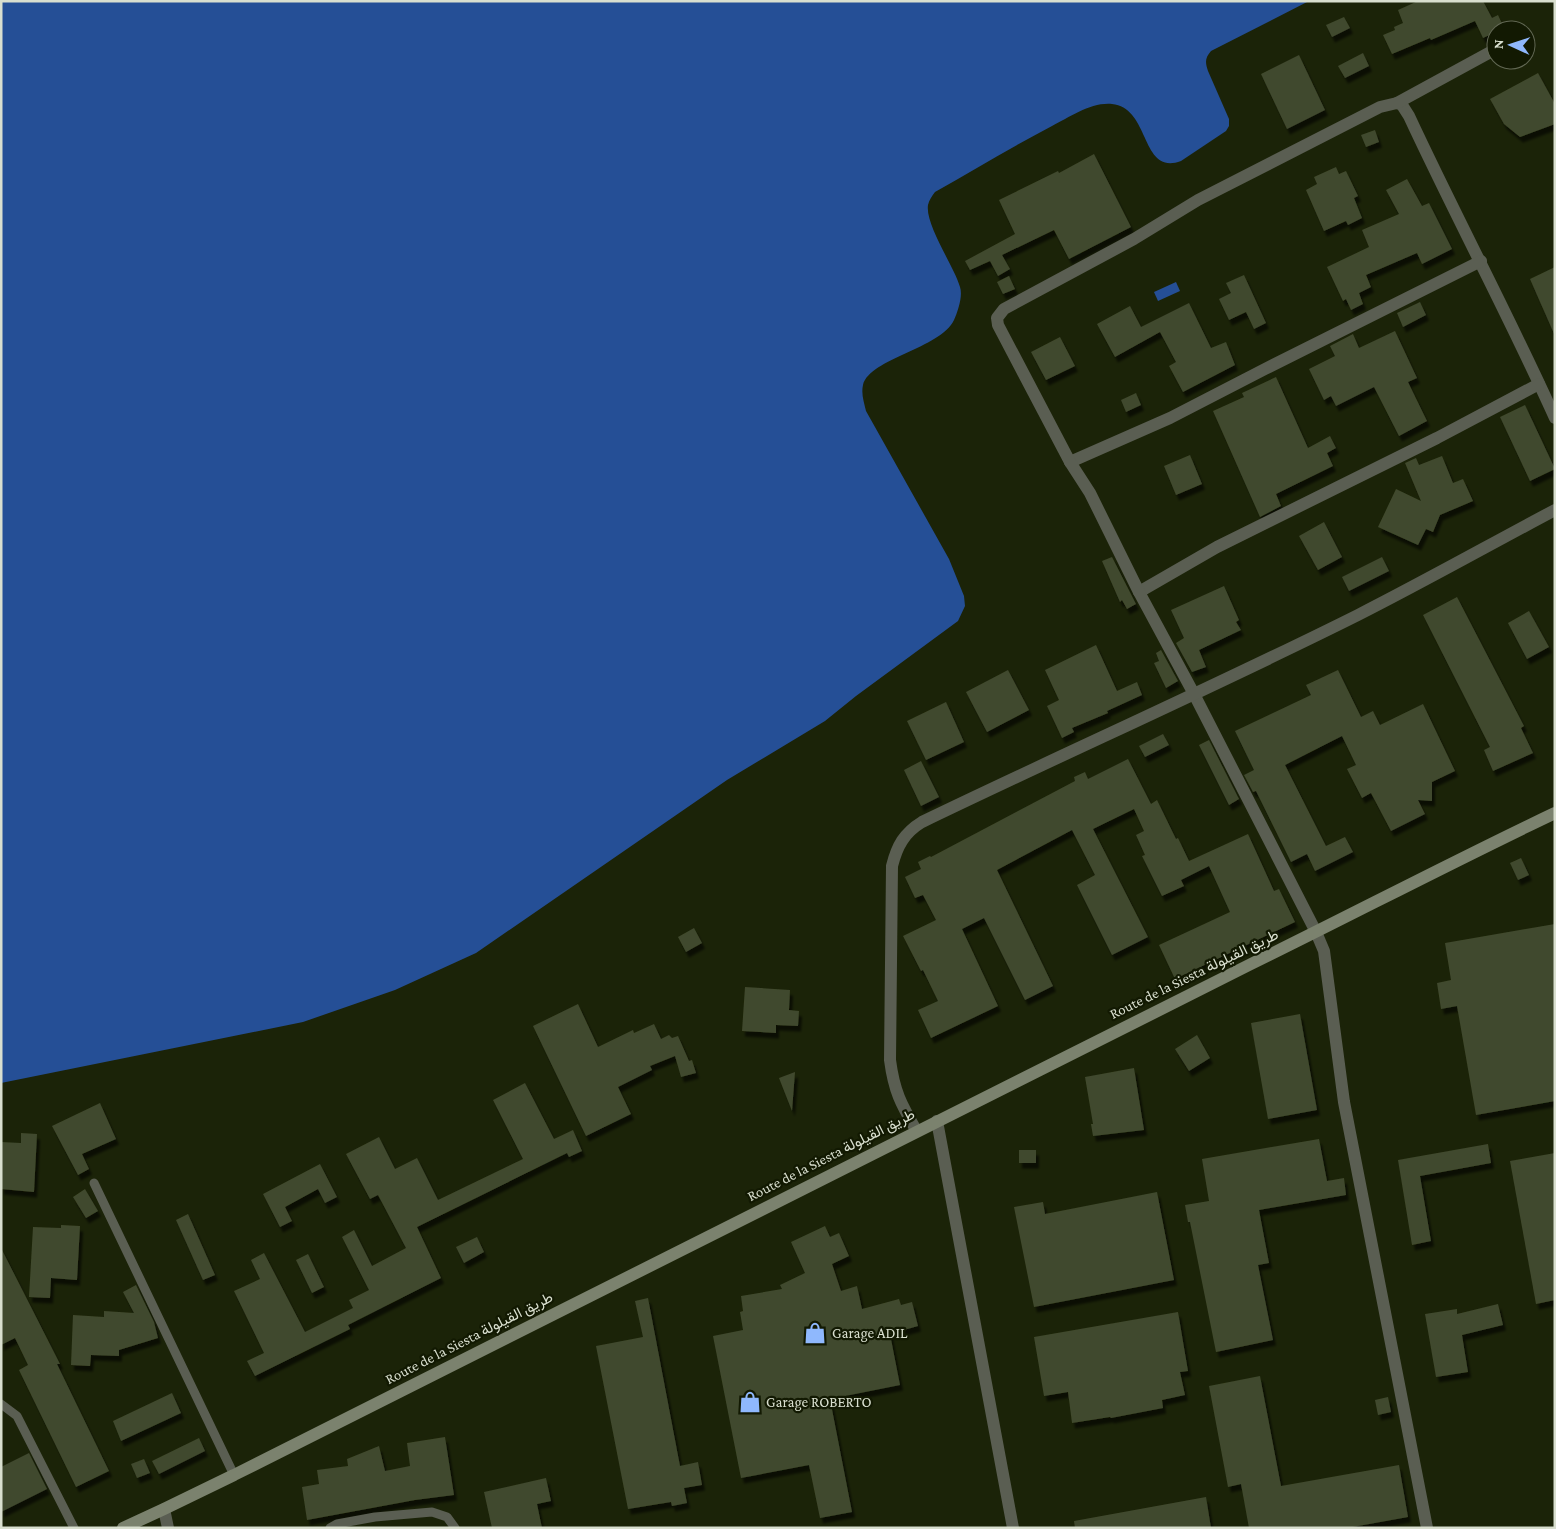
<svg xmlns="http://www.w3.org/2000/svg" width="1556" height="1529" font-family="'Crimson Pro',Vazirmatn,serif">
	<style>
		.water { fill: #254f96 }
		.building { fill: #40492d; filter: url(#shadow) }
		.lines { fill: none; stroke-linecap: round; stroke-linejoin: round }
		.service { stroke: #5a5e52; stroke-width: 9 }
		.minor { stroke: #5a5e52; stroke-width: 12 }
		.tertiary { stroke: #5a5e52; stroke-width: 12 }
		.secondary { stroke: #7b826e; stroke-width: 12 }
		.labels { text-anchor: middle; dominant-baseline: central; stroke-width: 4.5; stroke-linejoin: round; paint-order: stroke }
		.street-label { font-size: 15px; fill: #d9dfcf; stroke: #121902 }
		.poi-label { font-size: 15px; fill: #d9dfcf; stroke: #121902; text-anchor: start }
	</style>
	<defs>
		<filter id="shadow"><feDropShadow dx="3" dy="5.5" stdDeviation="1" flood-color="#0009"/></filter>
	</defs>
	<rect width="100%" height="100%" fill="#1b2308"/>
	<!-- water -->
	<g class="water">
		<path d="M1,1H1309L1211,51C1205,58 1205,62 1208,71L1229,119V126L1226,131L1181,161C1140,176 1151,108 1112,104C1091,102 1070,117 1052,126C1012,147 974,170 935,192C932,196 929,200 928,205C925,225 954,266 960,287C963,296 958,311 954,320C940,349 870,358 863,385C861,394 864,402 866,411L949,559L964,596L965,606L958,621L856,696L825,721L727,780L476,953L395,990L303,1022L1,1083Z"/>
		<path d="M1176,282L1180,291L1158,301L1154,292Z"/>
	</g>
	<!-- building -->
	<g class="building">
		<path d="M1418,1H1483L1492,18L1498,15L1504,28L1496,30V32L1483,38L1475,21L1431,40L1430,38L1392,54L1383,35L1395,30L1394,27L1403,23L1398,10Z"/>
		<path d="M1344,17L1350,28L1332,37L1326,25Z"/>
		<path d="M1363,53L1369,66L1345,78L1338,66Z"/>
		<path d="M1299,55L1325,110L1287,129L1261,74Z"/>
		<path d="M1538,73L1555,104V124L1520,137L1504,124L1490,99Z"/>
		<path d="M1375,130L1379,142L1366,147L1361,135Z"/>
		<path d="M1094,154L1131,227L1069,259L1054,230L1002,255L1010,269L998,276L990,261L970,270L965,261L1015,234L999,200L1058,171L1059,173Z"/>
		<path d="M1336,167L1339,174L1346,171L1358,196L1354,198L1362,218L1348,225L1346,221L1324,231L1306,190L1317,184L1314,177Z"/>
		<path d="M1407,179L1422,206L1429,203L1452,249L1422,264L1417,253L1366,275L1371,287L1359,293L1363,304L1351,310L1346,299L1343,301L1327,267L1369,247L1362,230L1399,214L1386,190Z"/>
		<path d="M1555,267V336L1530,279Z"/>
		<path d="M1244,275L1266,323L1254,329L1246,312L1229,320L1219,299L1231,293L1226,283Z"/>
		<path d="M1009,276L1015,289L1003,294L997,282Z"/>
		<path d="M1420,302L1426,315L1403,327L1397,313Z"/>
		<path d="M1189,303L1211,348L1226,342L1235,365L1183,392L1169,366L1176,362L1160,332L1115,357L1097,324L1130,306L1141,327Z"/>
		<path d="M1395,331L1417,378L1408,382L1427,421L1399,436L1374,387L1336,406L1331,396L1324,400L1309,369L1335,356L1330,346L1353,334L1359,348Z"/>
		<path d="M1060,337L1075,366L1046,380L1031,352Z"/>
		<path d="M1276,377L1308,448L1330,436L1336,448L1327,453L1333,466L1276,494L1281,506L1260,517L1213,411L1244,397L1242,393Z"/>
		<path d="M1136,393L1141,405L1126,412L1121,400Z"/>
		<path d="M1525,405L1555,469L1530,481L1500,417Z"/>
		<path d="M1190,455L1202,484L1176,495L1164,466Z"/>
		<path d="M1442,456L1453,483L1463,479L1473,501L1440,515L1433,532L1426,529L1418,545L1378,527L1396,489L1421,501L1405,463L1416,458L1419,465Z"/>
		<path d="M1324,522L1342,557L1318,570L1299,536Z"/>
		<path d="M1112,557L1136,604L1127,609L1122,600L1120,602L1102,561Z"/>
		<path d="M1382,557L1389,571L1349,591L1342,577Z"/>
		<path d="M1224,586L1239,620L1236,622L1241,630L1199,650L1206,667L1192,672L1176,643L1184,638L1171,610Z"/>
		<path d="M1457,597L1524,726L1521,728L1533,753L1493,771L1484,750L1490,747L1423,615Z"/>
		<path d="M1529,611L1549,647L1527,659L1508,623Z"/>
		<path d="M1096,645L1117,691L1137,682L1142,695L1107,711L1108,713L1072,728L1074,732L1062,738L1047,706L1059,700L1045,670Z"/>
		<path d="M1161,650L1178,681L1166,688L1154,663L1159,661L1156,653Z"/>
		<path d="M1008,670L1029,710L987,732L966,692Z"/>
		<path d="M1338,670L1361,717L1373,711L1380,725L1423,704L1455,771L1432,782V801L1418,800L1425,814L1391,831L1371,793L1362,798L1347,769L1356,765L1342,736L1285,765L1326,846L1345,837L1353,852L1315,871L1307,854L1291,862L1256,791L1253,792L1244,775L1254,770L1235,731L1311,695L1306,685Z"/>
		<path d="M946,702L964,742L926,760L907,721Z"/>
		<path d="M1163,734L1169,745L1145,757L1139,746Z"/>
		<path d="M1209,740L1239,799L1229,805L1199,745Z"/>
		<path d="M1128,759L1151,804L1157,800L1176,839L1178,838L1189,861L1248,834L1274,891L1279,889L1295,922L1175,979L1159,945L1230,912L1209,866L1181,880L1184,886L1162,896L1142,856L1145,855L1136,835L1144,831L1134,809L1093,829L1148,937L1112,955L1077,885L1095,875L1072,830L997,870L1053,986L1025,1000L984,918L962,929L998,1006L931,1038L918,1010L938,1001L923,970L921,971L903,936L936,920L923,895L915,898L905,877L921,869L918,862L930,856L931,857L1075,781L1074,777L1085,772L1088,779Z"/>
		<path d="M921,761L939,797L921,806L904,770Z"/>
		<path d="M1521,858L1529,875L1518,880L1510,863Z"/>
		<path d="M1555,924V1101L1476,1115L1457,1006L1441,1009L1437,983L1451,980L1445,943Z"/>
		<path d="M694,928L702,943L686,952L678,937Z"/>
		<path d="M745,987L790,990L789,1010L799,1011L798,1026L776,1025V1033L742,1031Z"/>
		<path d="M578,1004L598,1047L633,1030L634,1033L654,1024L661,1039L669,1035L672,1038L678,1036L689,1061L692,1060L696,1073L681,1077L675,1056L650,1066L652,1070L618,1087L631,1114L586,1136L533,1026Z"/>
		<path d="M1300,1014L1317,1110L1268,1119L1251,1023Z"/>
		<path d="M1197,1035L1210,1058L1189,1071L1175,1049Z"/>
		<path d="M1134,1068L1144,1130L1093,1136L1091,1124H1093L1085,1077Z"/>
		<path d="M795,1072L792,1111L779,1078Z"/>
		<path d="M525,1083L554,1139L573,1130L582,1151L569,1157L567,1153L417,1227L441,1278L348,1325L350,1329L255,1376L247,1361L264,1353L234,1291L260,1279L251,1260L264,1253L305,1332L353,1308L349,1300L369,1290L342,1237L354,1230L372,1266L406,1248L378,1195L370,1199L346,1154L379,1137L395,1169L417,1158L438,1200L523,1159L493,1100Z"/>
		<path d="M100,1103L116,1139L82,1154L89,1169L78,1175L52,1126Z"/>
		<path d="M21,1133L37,1134L34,1192L1,1189V1142L21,1143Z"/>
		<path d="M1319,1139L1327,1181L1344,1178L1346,1195L1259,1210L1269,1263L1258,1265L1273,1340L1216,1352L1190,1222H1188L1185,1205L1209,1201L1202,1159Z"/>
		<path d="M1488,1144L1491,1163L1420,1176L1431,1241L1412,1245L1398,1160Z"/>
		<rect x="1019" y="1150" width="17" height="13"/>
		<path d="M1555,1153V1300L1536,1304L1510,1161Z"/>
		<path d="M320,1164L337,1197L325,1203L318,1189L285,1207L292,1221L280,1227L263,1194Z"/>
		<path d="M85,1189L98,1211L86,1218L73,1197Z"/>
		<path d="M1157,1192L1174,1280L1034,1307L1014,1207L1043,1202L1045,1214Z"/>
		<path d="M188,1214L215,1275L203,1280L176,1220Z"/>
		<path d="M61,1225L80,1226L77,1280L51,1278L50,1298L29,1297L33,1227L61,1228Z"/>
		<path d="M825,1226L830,1237L839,1233L849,1256L832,1264L841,1291L857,1286L862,1309L899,1299L901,1305L912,1302L918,1326L890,1334L900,1385L830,1399L852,1512L820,1518L809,1465L741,1478L713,1336L743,1330L740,1312L743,1311L741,1296L782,1289L780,1285L805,1273L791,1242Z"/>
		<path d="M477,1237L484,1252L464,1263L456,1247Z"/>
		<path d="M1,1248L60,1364H57L109,1471L76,1487L19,1370L28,1365L15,1338L1,1345Z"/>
		<path d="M308,1254L324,1287L312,1293L296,1260Z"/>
		<path d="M136,1285L154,1322L158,1338L119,1350V1356L91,1355L90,1366L71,1365L73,1315L104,1317V1311L134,1313L123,1292Z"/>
		<path d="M648,1298L680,1466L698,1462L702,1485L684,1488L687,1503L672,1506L671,1502L628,1509L596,1346L643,1337L635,1301Z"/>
		<path d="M1498,1304L1503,1325L1462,1335L1468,1372L1436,1377L1425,1314L1457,1309V1314Z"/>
		<path d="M1178,1312L1188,1371L1180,1372L1185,1395L1162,1400L1163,1408L1111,1418L1110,1417L1072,1423L1068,1392L1044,1396L1034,1337Z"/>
		<path d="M1260,1376L1281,1486L1399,1465L1408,1517L1347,1528H1249L1241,1484L1228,1487L1209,1386Z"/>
		<path d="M172,1393L181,1413L121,1441L113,1421Z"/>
		<path d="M1388,1397L1391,1412L1378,1415L1375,1400Z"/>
		<path d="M445,1437L454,1495L415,1500L307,1520L302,1487L319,1484L317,1470L348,1466L347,1459L379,1446L385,1471L410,1466L407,1443Z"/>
		<path d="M199,1438L205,1451L159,1474L152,1461Z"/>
		<path d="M29,1453L47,1489L1,1512V1467Z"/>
		<path d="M144,1459L150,1473L137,1478L131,1464Z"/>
		<path d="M546,1478L551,1501L537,1504L542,1528H492L484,1492Z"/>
		<path d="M1206,1497L1211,1528H1075L1074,1521Z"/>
	</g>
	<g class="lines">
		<!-- service -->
		<g class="service">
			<path d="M94,1183L234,1475"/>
			<path d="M1,1404L17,1416L74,1528"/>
			<path d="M330,1528L337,1524L375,1517L432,1512L447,1517L455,1528"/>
		</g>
		<!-- minor -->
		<g class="minor">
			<path d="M1397,103L1402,105L1409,116C1456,217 1509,316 1555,418"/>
			<path d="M1070,462L1170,418L1265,369L1481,261"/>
			<path d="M1139,592L1217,547L1437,438L1539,384"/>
			<path d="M1316,932L1194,694L1139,592L1090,493L1070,462L998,325L997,318L1004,309L1134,239L1198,200L1380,107L1397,103L1496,49"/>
			<path d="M937,1121L1013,1528"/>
			<path d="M916,1130C901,1104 894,1091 890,1060L892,866C897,846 904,833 922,822C1067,752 1214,687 1358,615C1425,581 1489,545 1555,510"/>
			<path d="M164,1509L168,1528"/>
		</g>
		<!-- tertiary -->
		<path class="tertiary" d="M1316,932L1324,951L1344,1102L1427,1528"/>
		<!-- secondary -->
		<path class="secondary" d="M123,1528L164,1509L234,1475C572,1304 910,1133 1249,965C1351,915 1452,862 1555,813"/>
	</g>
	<!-- icons -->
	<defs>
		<g id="shop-bare" transform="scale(1.725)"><path d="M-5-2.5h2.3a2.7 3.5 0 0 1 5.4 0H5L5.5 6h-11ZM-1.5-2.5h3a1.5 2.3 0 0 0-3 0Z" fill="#8fb8fd" stroke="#121902" stroke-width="2.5" paint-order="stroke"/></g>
	</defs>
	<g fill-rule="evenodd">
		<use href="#shop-bare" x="815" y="1333"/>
		<use href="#shop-bare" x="750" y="1402"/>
	</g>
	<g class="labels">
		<!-- street labels -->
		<g class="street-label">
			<text transform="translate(1194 974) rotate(-26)">Route de la Siesta طريق القيلولة</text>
			<text transform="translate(831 1155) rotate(-27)">Route de la Siesta طريق القيلولة</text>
			<text transform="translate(469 1338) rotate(-27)">Route de la Siesta طريق القيلولة</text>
		</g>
		<!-- poi labels -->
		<g class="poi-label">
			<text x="832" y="1333">Garage ADIL</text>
			<text x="766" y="1402">Garage ROBERTO</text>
		</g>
	</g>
	<!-- border -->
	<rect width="1556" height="1529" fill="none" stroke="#d9dfcf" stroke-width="5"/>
	<!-- north arrow -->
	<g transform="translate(1511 45) rotate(273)"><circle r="24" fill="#121902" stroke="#626854"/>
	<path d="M0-4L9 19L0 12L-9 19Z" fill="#8fb8fd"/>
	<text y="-8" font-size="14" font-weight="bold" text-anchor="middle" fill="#d9dfcf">N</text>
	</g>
</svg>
